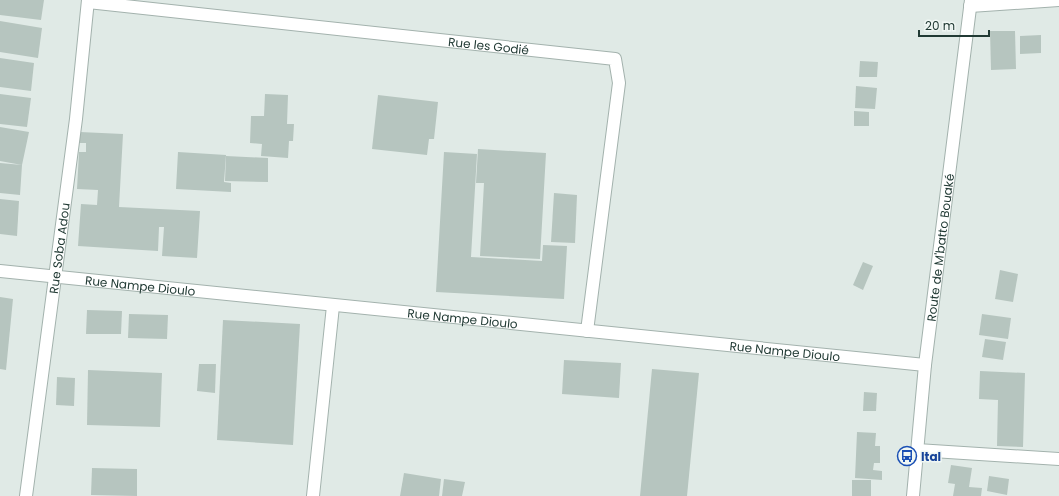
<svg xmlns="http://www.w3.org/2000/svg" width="1059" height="496" font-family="Poppins,sans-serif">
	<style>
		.building { fill: #b6c5bf }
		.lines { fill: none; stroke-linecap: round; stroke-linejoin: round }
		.minor-casing { stroke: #a3b2ad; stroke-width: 14 }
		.minor { stroke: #fff; stroke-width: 12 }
		.labels { text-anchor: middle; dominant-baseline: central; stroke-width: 3; stroke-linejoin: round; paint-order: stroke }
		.street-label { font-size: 12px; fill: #213a34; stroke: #f0f7f4 }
		.transit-label { font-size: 12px; font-weight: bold; fill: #164399; stroke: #f0f7f4; text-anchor: start }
	</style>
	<rect width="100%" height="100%" fill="#e0eae6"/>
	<!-- building -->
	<g class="building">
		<path d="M0,0H44L41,20L0,15Z"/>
		<path d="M0,21L42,28L38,58L0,52Z"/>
		<path d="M990,31H1015L1016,69L991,70Z"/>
		<path d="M1041,35V53L1020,54V36Z"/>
		<path d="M0,58L34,63L31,91L0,87Z"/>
		<path d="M860,61L878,62L877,77H859Z"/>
		<path d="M856,86L877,88L875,109L855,108Z"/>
		<path d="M0,94L31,98L27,127L0,124Z"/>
		<path d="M265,94L288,95L287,124H294L293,141H289L288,158L261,156L262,144L250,143L251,116H264Z"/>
		<path d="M378,95L438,102L434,139H429L427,155L372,149Z"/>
		<path d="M854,111L869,112V126H854Z"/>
		<path d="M0,127L29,132L22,165L20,195L0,193V163L22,165L0,161Z"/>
		<path d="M80,132L123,134L119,207L200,211L197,258L162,256L164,227H159L158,251L78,246L81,204L97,205L98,190L77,189L79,152H86V143H80Z"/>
		<path d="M478,149L546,153L540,259L480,256L484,183H476Z"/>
		<path d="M178,152L226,155L224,182L231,183V192L176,189Z"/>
		<path d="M444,152L477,154L471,257L542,261L543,245L567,246L564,299L436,292Z"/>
		<path d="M226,156L268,158V182L225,181Z"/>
		<path d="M554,193L577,195L575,243L551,242Z"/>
		<path d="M0,199L19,201L17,236L0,234Z"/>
		<path d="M863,262L873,266L863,290L853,285Z"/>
		<path d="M1000,270L1018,274L1013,302L995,299Z"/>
		<path d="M0,297L13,299L6,370L0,369Z"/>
		<path d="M87,310L122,311L121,334H86Z"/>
		<path d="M129,314L168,315L167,339L128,338Z"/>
		<path d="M982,314L1011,318L1008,339L979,335Z"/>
		<path d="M223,320L300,324L293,445L217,440Z"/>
		<path d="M985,339L1006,342L1003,360L982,357Z"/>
		<path d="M564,360L621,363L619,398L562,394Z"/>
		<path d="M199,364H216L215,393L197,391Z"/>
		<path d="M652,369L699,373L687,496H640Z"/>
		<path d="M88,370L162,373L160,427L87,425Z"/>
		<path d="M980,371L1025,373L1023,447L997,446L998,400L979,399Z"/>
		<path d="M57,377L75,378L74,406L56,405Z"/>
		<path d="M864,392L877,393L876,411H863Z"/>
		<path d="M857,432L876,433L875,446H880V463H874L873,470L882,471V480L855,478Z"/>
		<path d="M951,465L972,468L969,487L982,488L981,496H953L955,484L948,483Z"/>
		<path d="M92,468L137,469V496L91,495Z"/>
		<path d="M404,473L441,479L439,496H400Z"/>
		<path d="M989,476L1009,479L1007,495L987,491Z"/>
		<path d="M444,479L465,482L462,496H442Z"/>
		<rect x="852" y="480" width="19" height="16"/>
	</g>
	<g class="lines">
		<!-- minor casing -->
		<g class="minor-casing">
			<g id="minor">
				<path id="s1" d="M88,2L615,59L619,83L587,331"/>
				<path d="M970,6L1059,0"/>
				<path id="s2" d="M0,271L925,365"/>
				<path d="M917,450L1059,459"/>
				<path id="s3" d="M26,496L76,119L88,0"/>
				<path d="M313,496L333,306"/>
				<path id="s4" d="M913,496L925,365L971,0"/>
			</g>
		</g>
		<!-- minor -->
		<use href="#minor" class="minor"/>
	</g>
	<!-- icons -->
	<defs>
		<g id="bus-ring" transform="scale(1)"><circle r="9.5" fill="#f0f7f4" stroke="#1a4fb4" stroke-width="1.5"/><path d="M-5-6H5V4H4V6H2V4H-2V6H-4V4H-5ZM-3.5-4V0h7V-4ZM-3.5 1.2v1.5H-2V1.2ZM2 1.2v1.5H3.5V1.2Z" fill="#1a4fb4"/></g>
	</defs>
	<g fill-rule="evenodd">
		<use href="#bus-ring" x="907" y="456"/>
	</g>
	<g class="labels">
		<!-- street labels -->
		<g class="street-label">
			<text stroke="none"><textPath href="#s1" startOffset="403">Rue les Godié</textPath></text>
			<text stroke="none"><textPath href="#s3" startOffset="250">Rue Soba Adou</textPath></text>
			<text stroke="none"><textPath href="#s4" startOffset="250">Route de M'batto Bouaké</textPath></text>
			<text stroke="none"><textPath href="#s2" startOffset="141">Rue Nampe Dioulo</textPath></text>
			<text stroke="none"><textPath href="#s2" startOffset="465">Rue Nampe Dioulo</textPath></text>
			<text stroke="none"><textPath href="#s2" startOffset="789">Rue Nampe Dioulo</textPath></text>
		</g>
		<!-- transit labels -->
		<g class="transit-label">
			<text x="921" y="456">Ital</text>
		</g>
	</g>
	<!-- scale -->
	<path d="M919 30v6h70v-6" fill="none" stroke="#213a34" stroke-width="2"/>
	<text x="925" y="30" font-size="12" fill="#213a34" stroke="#f0f7f4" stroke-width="3" paint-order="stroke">20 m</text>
</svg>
